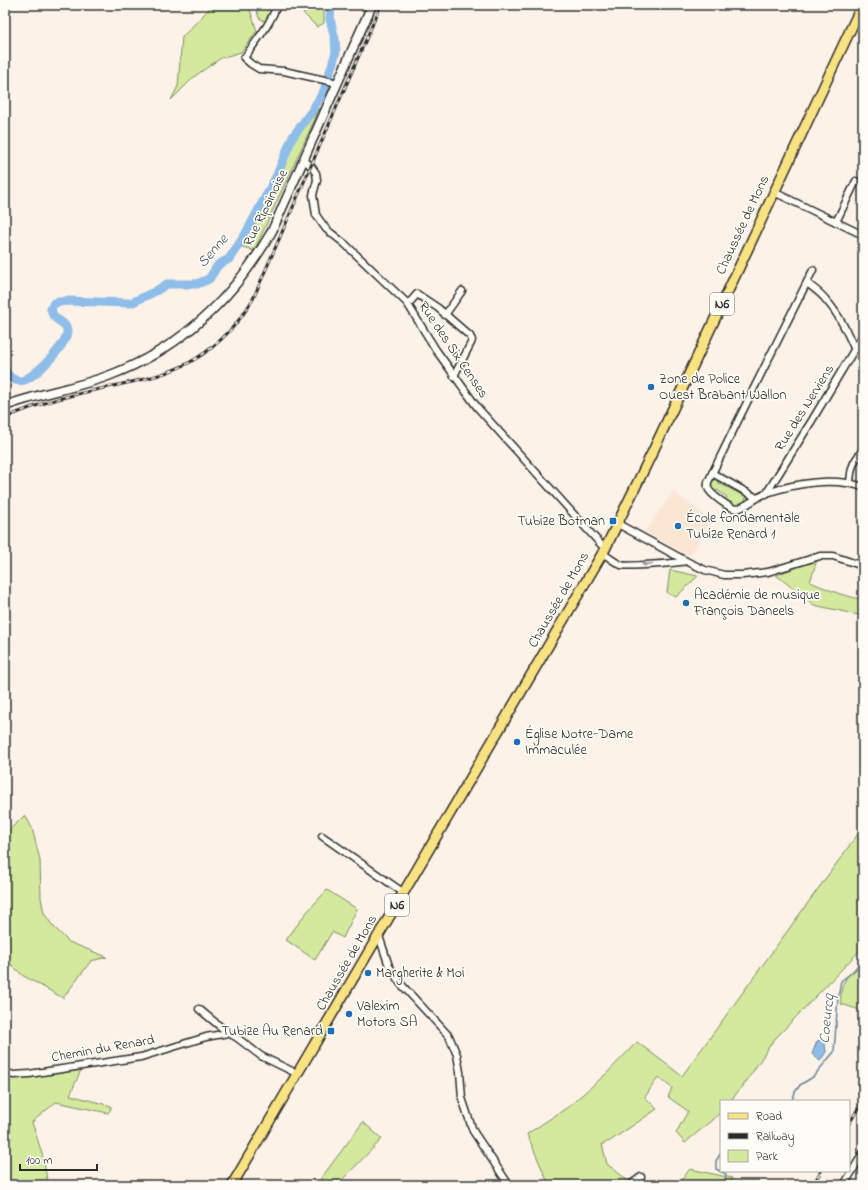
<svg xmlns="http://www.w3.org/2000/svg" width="868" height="1190" font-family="'Indie Flower',sans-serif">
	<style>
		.built { fill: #fbe6d4 }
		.green { fill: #d2e99e; stroke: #7e8a64 }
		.water { fill: #8fbde9; stroke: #67839d }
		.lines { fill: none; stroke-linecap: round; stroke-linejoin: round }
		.stream { stroke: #67839d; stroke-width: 1.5 }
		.river { stroke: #8fbde9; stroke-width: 9 }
		.street-casing { stroke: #2b2b2b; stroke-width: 9 }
		.secondary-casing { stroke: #2b2b2b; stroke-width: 11 }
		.primary-casing { stroke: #2b2b2b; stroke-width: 12 }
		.street { stroke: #fdfcf7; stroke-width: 6 }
		.secondary { stroke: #fdfcf7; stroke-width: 8 }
		.primary { stroke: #f8e281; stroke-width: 9 }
		.rail-casing { stroke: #2b2b2b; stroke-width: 3 }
		.rail { stroke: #fdfcf7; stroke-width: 1.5; stroke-dasharray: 4.5; stroke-linecap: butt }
		.oneway { fill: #9e9e9b }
		.poi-dot { fill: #1f6fb2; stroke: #fdfcf7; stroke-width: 1.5 }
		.labels { text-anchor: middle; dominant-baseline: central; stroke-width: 3.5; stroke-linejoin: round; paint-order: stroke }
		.shield { fill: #fdfcf7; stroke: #6a6a68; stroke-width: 1 }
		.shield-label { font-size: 13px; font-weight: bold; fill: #2b2b2b }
		.street-label { font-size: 14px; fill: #2b2b2b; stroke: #fdfcf7 }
		.poi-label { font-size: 14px; fill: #2b2b2b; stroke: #fdfcf7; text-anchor: start }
		.water-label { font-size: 15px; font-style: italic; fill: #495764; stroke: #fdfcf7 }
	</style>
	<rect width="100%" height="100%" fill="#fcf2e7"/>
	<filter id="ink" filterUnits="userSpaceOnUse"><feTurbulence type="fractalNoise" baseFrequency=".025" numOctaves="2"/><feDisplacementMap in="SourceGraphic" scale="8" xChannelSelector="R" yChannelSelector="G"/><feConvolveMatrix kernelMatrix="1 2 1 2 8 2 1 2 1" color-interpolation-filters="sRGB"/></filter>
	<g filter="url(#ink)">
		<!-- built -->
		<path class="built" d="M673,491L711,520L690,556L645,532Z"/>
		<!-- green -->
		<g class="green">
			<path d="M213,5H250V10L257,31L241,52L221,58L195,76L171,100L178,86L182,37Z"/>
			<path d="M255,5H275L268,19L266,22L259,18Z"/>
			<path d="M295,5H324V23L317,27Z"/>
			<path d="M320,108L254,251L238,245L293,140Z"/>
			<path d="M715,478L719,479L717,482L740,494L742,491L746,497C745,504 741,505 735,507L724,501L727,497L717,490L714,493L710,488V482Z"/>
			<path d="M817,560L810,582L840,594L863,600V616L814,605L776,575Z"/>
			<path d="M670,570L698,576L676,597L667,593Z"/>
			<path d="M25,815L32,828L40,860L41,898L44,913L52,925L69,942L107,957L91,961L63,998L22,975L5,958V834Z"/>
			<path d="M863,827V947L773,1041L744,1085L730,1101H721V1112L719,1114L685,1143L676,1133L688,1111L668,1097L672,1088L658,1077L645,1097L657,1109L610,1141L602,1144L607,1164L626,1179V1184L549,1185L527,1134L568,1107L606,1074L637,1042L682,1076Z"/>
			<path d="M327,890L357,909L343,938L332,932L315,960L286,940L306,913Z"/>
			<path d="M863,960V1011L841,1004C839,980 849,975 863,960Z"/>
			<path d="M81,1070L70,1095L111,1106V1109L108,1113L56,1102L32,1122L43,1157L48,1185H5V1073L24,1074Z"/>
			<path d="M363,1122L382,1139L337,1185H316Z"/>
			<path d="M690,1169L732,1178L731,1185H678Z"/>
		</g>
		<!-- water -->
		<path class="water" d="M822,1040L825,1044L826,1052L820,1061L812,1054L817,1041Z"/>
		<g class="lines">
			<!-- stream -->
			<g class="stream">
				<path d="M792,1101L795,1092L800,1085L813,1077L834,1052L838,998L841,981L855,970L863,955"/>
				<path d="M720,1185L725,1181L726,1174L716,1169V1161L721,1153"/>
			</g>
			<!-- river -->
			<path class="river" d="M5,370C8,377 16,383 24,380C36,376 69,343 67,330C66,322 56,321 53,315C52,313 52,311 51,309L54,303L66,301L131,303L156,291L167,284H197L209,279L218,265L229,259L245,235L277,175L292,138L311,112L324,91L336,52L335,39L330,19L331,5"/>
			<!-- street casing -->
			<g class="street-casing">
				<g id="street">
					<path d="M277,5C270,25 256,41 244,58L251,64L259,69L284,71L338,83"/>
					<path d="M304,160L311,166L316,173L317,180L313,195L316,215L326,229L345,244L407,303L436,350L477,407L605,549"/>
					<path d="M774,192L863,235"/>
					<path d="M836,222L856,181"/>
					<path d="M813,270L755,386L708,482C708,484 707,485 708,488C710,494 730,509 737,509C744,508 758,496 767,493C796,483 833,477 863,487"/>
					<path d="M807,283C813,288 821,293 826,300C839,314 847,332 855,350"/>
					<path d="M407,303L411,301L417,294L438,308L470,336L472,340L471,343L454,376"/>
					<path d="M445,315L462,291"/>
					<path d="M712,473L757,498"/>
					<path d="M850,483C851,467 853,462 863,450"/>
					<path d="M766,494L811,422L863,335"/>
					<path d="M618,524L686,561L705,570L724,575H743L768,572L820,556H833L863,566"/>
					<path d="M603,553C608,557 615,562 621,565C626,567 680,563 686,561"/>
					<path d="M322,836L404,893"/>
					<path d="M379,936L389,966L400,983L449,1036L457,1055L460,1072L462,1098L473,1131L509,1185"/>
					<path d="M199,1009L228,1033L236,1037L261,1056L298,1074"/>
					<path d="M5,1073L14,1075L29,1074L141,1057L206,1037L228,1033"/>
					<path d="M630,1185L641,1177"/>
					<path d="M844,1185L863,1153"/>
				</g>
			</g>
			<!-- secondary casing -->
			<g class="secondary-casing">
				<path id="secondary" d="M5,406C40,393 78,388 113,374C183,347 235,296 272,231L372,5"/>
			</g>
			<!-- primary casing -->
			<g class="primary-casing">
				<path id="primary" d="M232,1185L605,549L654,449L862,5"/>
			</g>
			<!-- street -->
			<use href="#street" class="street"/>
			<!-- secondary -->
			<use href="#secondary" class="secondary"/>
			<!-- primary -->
			<use href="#primary" class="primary"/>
			<!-- rail casing -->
			<g class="rail-casing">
				<g id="rail">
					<path d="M5,418C40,402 76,394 113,386C142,380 172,374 197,358C221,343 239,323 253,299L381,5"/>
					<path d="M849,1124L863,1100"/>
					<path d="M813,1185L821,1171"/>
				</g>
			</g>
			<!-- rail -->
			<use href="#rail" class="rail"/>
		</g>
		<!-- one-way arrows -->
		<defs><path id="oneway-solid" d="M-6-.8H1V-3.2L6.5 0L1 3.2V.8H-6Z"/></defs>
		<use class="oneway" href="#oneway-solid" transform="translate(647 564) rotate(175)"/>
	</g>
	<!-- markers -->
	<g class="poi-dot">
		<circle cx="651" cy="387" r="4"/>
		<rect x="609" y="517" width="8" height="8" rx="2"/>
		<circle cx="678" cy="526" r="4"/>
		<circle cx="686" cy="603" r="4"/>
		<circle cx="517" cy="742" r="4"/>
		<circle cx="368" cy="973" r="4"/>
		<circle cx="349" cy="1014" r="4"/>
		<rect x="327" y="1027" width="8" height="8" rx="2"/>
	</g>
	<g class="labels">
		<!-- shield labels -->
		<g class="shield">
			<rect x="710" y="293" width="24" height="22" rx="3"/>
			<rect x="385" y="894" width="24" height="22" rx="3"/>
		</g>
		<g class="shield-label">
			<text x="722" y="304">N6</text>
			<text x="397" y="905">N6</text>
		</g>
		<!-- street labels -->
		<g class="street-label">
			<text transform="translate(266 208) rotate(-64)">Rue Ripainoise</text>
			<text transform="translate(743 225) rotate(-65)">Chaussée de Mons</text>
			<text transform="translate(453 350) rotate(56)">Rue des Six Censes</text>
			<text transform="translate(805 408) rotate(-58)">Rue des Nerviens</text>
			<text transform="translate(559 600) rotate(-60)">Chaussée de Mons</text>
			<text transform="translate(347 963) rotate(-60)">Chaussée de Mons</text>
			<text transform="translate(103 1049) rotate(-10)">Chemin du Renard</text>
		</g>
		<!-- poi labels -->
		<g class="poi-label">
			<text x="659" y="379">Zone de Police<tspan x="659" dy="16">Ouest Brabant Wallon</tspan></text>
			<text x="686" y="518">École fondamentale<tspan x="686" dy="16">Tubize Renard 1</tspan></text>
			<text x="605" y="521" text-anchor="end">Tubize Botman</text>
			<text x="694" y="595">Académie de musique<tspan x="694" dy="16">François Daneels</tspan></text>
			<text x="525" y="734">Église Notre-Dame<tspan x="525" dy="16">Immaculée</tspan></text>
			<text x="376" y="973">Margherite &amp; Moi</text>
			<text x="357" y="1006">Valexim<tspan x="357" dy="16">Motors SA</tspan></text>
			<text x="323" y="1031" text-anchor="end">Tubize Au Renard</text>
		</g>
		<!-- water labels -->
		<g class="water-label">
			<text transform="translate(213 251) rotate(-49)">Senne</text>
			<text transform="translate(827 1019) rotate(-84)">Coeurcq</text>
		</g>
	</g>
	<!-- margin -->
	<rect width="868" height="1190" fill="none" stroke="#fdfcf7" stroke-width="20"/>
	<rect x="10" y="10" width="848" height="1170" fill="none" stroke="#2b2b2b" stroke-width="1.5" filter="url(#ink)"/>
	<!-- legend -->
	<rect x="720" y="1100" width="130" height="72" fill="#fdfcf7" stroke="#a9a8a5"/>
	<rect x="728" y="1113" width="20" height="6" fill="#f8e281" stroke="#a9a8a5"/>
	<text x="756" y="1120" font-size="12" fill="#2b2b2b">Road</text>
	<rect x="728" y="1133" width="20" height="6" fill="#2b2b2b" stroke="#a9a8a5"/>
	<text x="756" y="1140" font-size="12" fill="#2b2b2b">Railway</text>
	<rect x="728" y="1150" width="20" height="12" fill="#d2e99e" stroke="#a9a8a5"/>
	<text x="756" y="1160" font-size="12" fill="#2b2b2b">Park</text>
	<!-- scale -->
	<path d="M20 1164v6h77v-6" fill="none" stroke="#2b2b2b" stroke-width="2"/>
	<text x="26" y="1164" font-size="12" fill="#2b2b2b" stroke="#fdfcf7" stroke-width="3" paint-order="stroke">100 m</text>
</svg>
